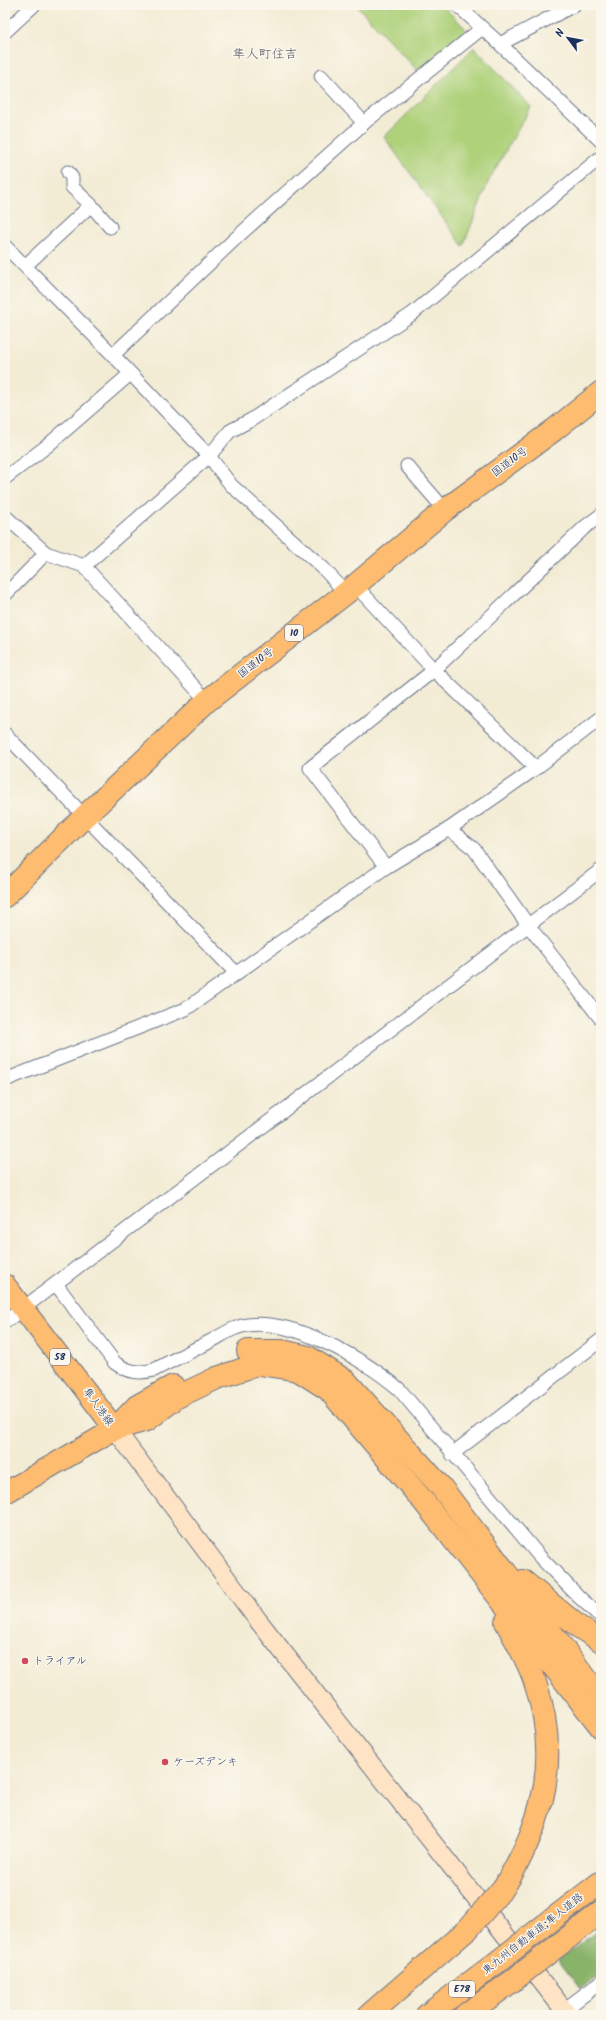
<svg xmlns="http://www.w3.org/2000/svg" width="606" height="2020" font-family="Kalam,'Klee One',sans-serif">
	<style>
		.green { fill: #aed17a; stroke: #64806c }
		.forest { fill: #8ab36a; stroke: #527164 }
		.lines { fill: none; stroke-linecap: round; stroke-linejoin: round }
		.street-casing { stroke: #677188; stroke-width: 15 }
		.secondary-casing { stroke: #677188; stroke-width: 20 }
		.primary-casing { stroke: #677188; stroke-width: 23 }
		.highway-casing { stroke: #677188; stroke-width: 24 }
		.street { stroke: #fff; stroke-width: 13 }
		.secondary { stroke: #fee4c5; stroke-width: 18 }
		.primary { stroke: #fdbc6f; stroke-width: 21 }
		.highway { stroke: #fdbc6f; stroke-width: 22 }
		.highway-bridge-casing { stroke: #677188; stroke-width: 24; stroke-linecap: butt }
		.highway-bridge { stroke: #fdbc6f; stroke-width: 22 }
		.poi-dot { fill: #d1495b; stroke: #fbf7ec; stroke-width: 1.5 }
		.labels { text-anchor: middle; dominant-baseline: central; stroke-width: 3; stroke-linejoin: round; paint-order: stroke }
		.shield { fill: #fbf7ec; stroke: #5e6b89; stroke-width: 1 }
		.shield-label { font-size: 10px; font-weight: bold; fill: #1b2f5e }
		.street-label { font-size: 11px; fill: #1b2f5e; stroke: #fbf7ec }
		.poi-label { font-size: 11px; fill: #1b2f5e; stroke: #fbf7ec; text-anchor: start }
		.quarter-label { font-size: 13px; fill: #605c6a; stroke: #fbf7ec }
	</style>
	<rect width="100%" height="100%" fill="#fbf7ec"/>
	<filter id="ink" filterUnits="userSpaceOnUse"><feTurbulence type="fractalNoise" baseFrequency=".025" numOctaves="2"/><feDisplacementMap in="SourceGraphic" scale="8" xChannelSelector="R" yChannelSelector="G"/><feConvolveMatrix kernelMatrix="1 2 1 2 8 2 1 2 1" color-interpolation-filters="sRGB"/></filter>
	<filter id="wash" filterUnits="userSpaceOnUse"><feTurbulence type="fractalNoise" baseFrequency=".012" numOctaves="4" result="noise"/><feDisplacementMap in="SourceGraphic" scale="16" xChannelSelector="R" yChannelSelector="G"/><feGaussianBlur stdDeviation="0.9" result="paint"/><feColorMatrix in="noise" values="0 0 0 0 0 0 0 0 0 0 0 0 0 0 0 0 0 1.4 0 .05"/><feComposite in="paint" operator="in"/></filter>
	<g filter="url(#wash)">
		<rect width="100%" height="100%" fill="#f3ecd5"/>
		<!-- green -->
		<g class="green">
			<path d="M356,5H442L466,29L420,73Z"/>
			<path d="M474,47L531,107L489,180L463,246L384,137Z"/>
		</g>
		<!-- forest -->
		<path class="forest" d="M601,1928V1975L580,1989L558,1960Z"/>
	</g>
	<g filter="url(#ink)">
		<g class="lines">
			<!-- street casing -->
			<g class="street-casing">
				<g id="street">
					<path d="M457,5L500,44L601,141"/>
					<path d="M5,32L34,5"/>
					<path d="M500,44L574,5"/>
					<path d="M321,76L364,123"/>
					<path d="M68,172L72,178V187L91,205L110,227"/>
					<path d="M5,246L113,355L209,456L231,485L323,568L346,593"/>
					<path d="M25,266L91,205"/>
					<path d="M113,355L236,238L364,123L481,29"/>
					<path d="M407,466L445,510"/>
					<path d="M5,478L47,446L130,374"/>
					<path d="M5,516L46,553"/>
					<path d="M84,566L207,701"/>
					<path d="M355,585L434,670L536,768"/>
					<path d="M5,595L46,553L84,566L209,456L230,431L251,420L412,314L601,157"/>
					<path d="M5,734L237,974"/>
					<path d="M449,829L474,849L528,925L601,1019"/>
					<path d="M386,867L310,768L434,670L585,527L601,515"/>
					<path d="M5,1080L186,1009L386,867L449,829L536,768L601,718"/>
					<path d="M56,1284L115,1363C128,1372 139,1374 154,1370C173,1360 192,1351 211,1341C219,1337 227,1331 236,1328C282,1311 365,1359 399,1389L540,1557L579,1597L601,1617"/>
					<path d="M5,1322L601,870"/>
					<path d="M452,1454L601,1340"/>
					<path d="M564,2010L601,1982"/>
				</g>
			</g>
			<!-- secondary casing -->
			<g class="secondary-casing">
				<path id="secondary" d="M115,1429L257,1619L568,2015"/>
			</g>
			<!-- primary casing -->
			<g class="primary-casing">
				<path id="primary" d="M5,1285L115,1429L5,1493"/>
			</g>
			<!-- highway casing -->
			<g class="highway-casing">
				<g id="highway">
					<path d="M5,896L85,816L207,701L346,593L445,510L554,430L601,392"/>
					<path d="M248,1351H282L308,1357L346,1381L441,1487L601,1698"/>
					<path d="M115,1429L147,1420L177,1397L217,1378L259,1364L298,1370L328,1389L424,1502L601,1727"/>
					<path d="M115,1429L137,1406L173,1386"/>
					<path d="M523,1581L579,1627L601,1641"/>
					<path d="M504,1887C545,1820 561,1756 534,1679C527,1659 516,1641 506,1622"/>
					<path d="M545,1925L601,1882"/>
					<path d="M560,1944L601,1912"/>
					<path d="M369,2015L468,1929"/>
					<path d="M427,2015L496,1963"/>
					<path d="M465,2015L511,1982"/>
				</g>
			</g>
			<!-- street -->
			<use href="#street" class="street"/>
			<!-- secondary -->
			<use href="#secondary" class="secondary"/>
			<!-- primary -->
			<use href="#primary" class="primary"/>
			<!-- highway -->
			<use href="#highway" class="highway"/>
			<!-- highway-bridge casing -->
			<g class="highway-bridge-casing">
				<g id="highway-bridge">
					<path d="M468,1929L504,1887"/>
					<path d="M496,1963L545,1925"/>
					<path d="M511,1982L560,1944"/>
				</g>
			</g>
			<!-- highway-bridge -->
			<use href="#highway-bridge" class="highway-bridge"/>
		</g>
	</g>
	<!-- markers -->
	<g class="poi-dot">
		<circle cx="25" cy="1661" r="4"/>
		<circle cx="165" cy="1762" r="4"/>
	</g>
	<g class="labels">
		<!-- shield labels -->
		<g class="shield">
			<rect x="285" y="625" width="18" height="16" rx="3"/>
			<rect x="50" y="1349" width="20" height="16" rx="3"/>
			<rect x="449" y="1981" width="26" height="16" rx="3"/>
		</g>
		<g class="shield-label">
			<text x="294" y="633">10</text>
			<text x="60" y="1357">58</text>
			<text x="462" y="1989">E78</text>
		</g>
		<!-- street labels -->
		<g class="street-label">
			<text transform="translate(510 462) rotate(-37)">国道10号</text>
			<text transform="translate(256 663) rotate(-38)">国道10号</text>
			<text transform="translate(98 1407) rotate(54)">隼人港線</text>
			<text transform="translate(533 1934) rotate(-38)">東九州自動車道;隼人道路</text>
		</g>
		<!-- poi labels -->
		<g class="poi-label">
			<text x="33" y="1661">トライアル</text>
			<text x="173" y="1762">ケーズデンキ</text>
		</g>
		<!-- quarter labels -->
		<g class="quarter-label">
			<text x="265" y="54">隼人町住吉</text>
		</g>
	</g>
	<!-- margin -->
	<rect width="606" height="2020" fill="none" stroke="#fbf7ec" stroke-width="20"/>
	<!-- north arrow -->
	<g transform="translate(568 38) rotate(302)" stroke="#fbf7ec" stroke-width="3" paint-order="stroke">
	<path d="M0-3L7 15L0 10L-7 15Z" fill="#1b2f5e"/>
	<text y="-6" font-size="11" font-weight="bold" text-anchor="middle" fill="#1b2f5e">N</text>
	</g>
</svg>
